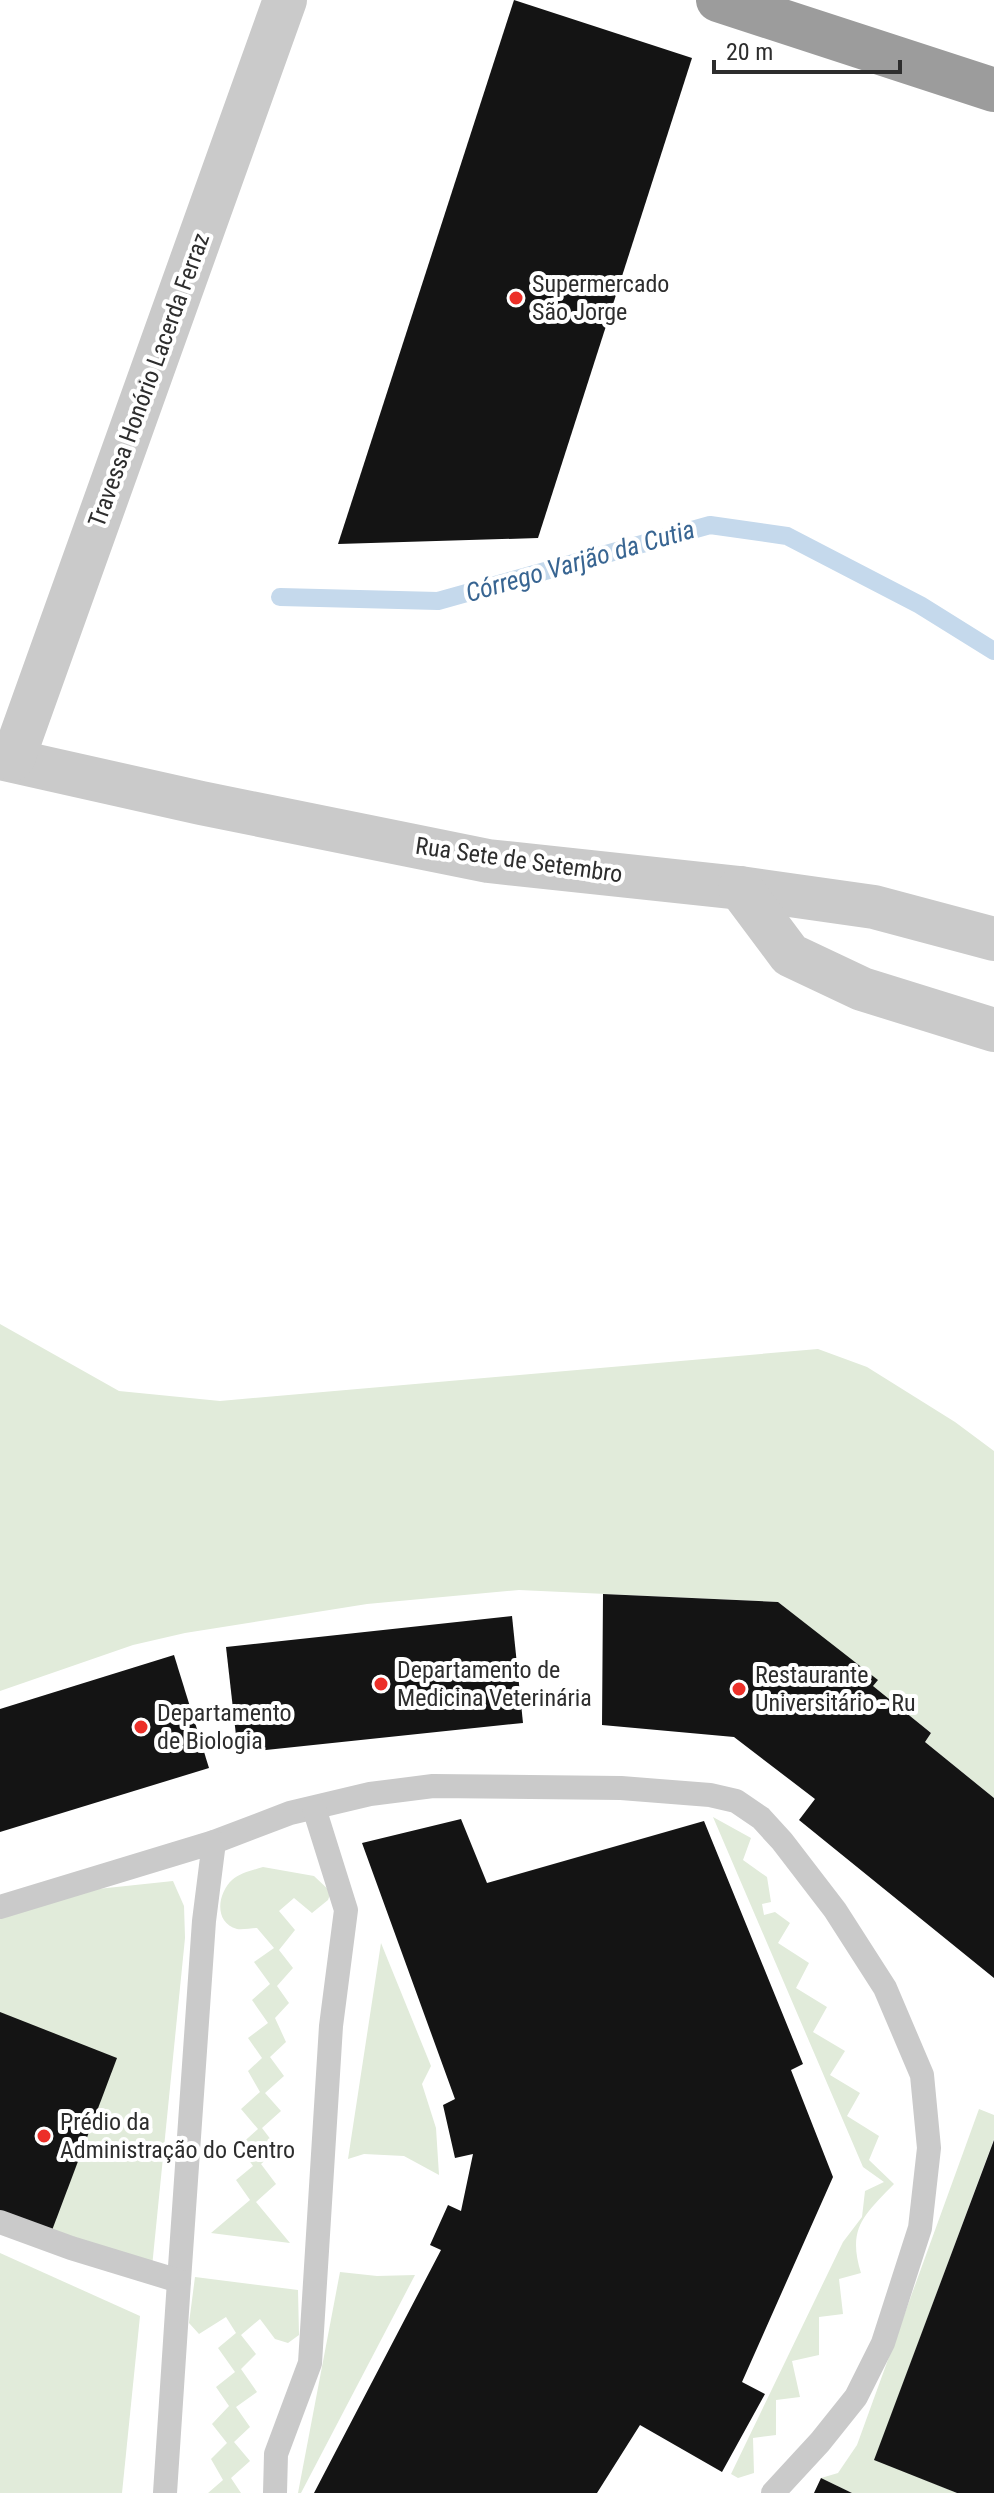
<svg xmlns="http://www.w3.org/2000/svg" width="994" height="2493" font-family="'Roboto Condensed',sans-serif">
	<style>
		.green { fill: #e1ebda }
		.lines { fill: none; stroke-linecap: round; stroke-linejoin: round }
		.stream { stroke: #c5d9ec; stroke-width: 18 }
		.building { fill: #141414 }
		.service { stroke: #cacaca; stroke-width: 24 }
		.minor { stroke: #cacaca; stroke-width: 44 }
		.trunk { stroke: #9c9c9c; stroke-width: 44 }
		.poi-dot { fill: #ec2f28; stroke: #fff; stroke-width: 3 }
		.labels { text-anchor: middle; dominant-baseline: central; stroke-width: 8; stroke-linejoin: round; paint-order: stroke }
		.poi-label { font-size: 24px; fill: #2d2d2d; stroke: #fff; text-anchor: start }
		.street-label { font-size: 24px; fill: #2d2d2d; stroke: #fff }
		.water-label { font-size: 26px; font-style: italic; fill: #386592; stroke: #fff }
	</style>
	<rect width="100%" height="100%" fill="#fff"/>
	<!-- green -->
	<g class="green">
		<path d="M0,1324L119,1391L220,1401L818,1349L867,1367L955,1422L994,1451V1798L925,1742L931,1733L873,1686L877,1681L778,1602L519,1590L367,1604L185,1633L133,1645L0,1691Z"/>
		<path d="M713,1817L751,1838L743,1860L767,1877L771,1902L762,1904L764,1915L775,1912L790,1923L778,1943L809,1963L796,1988L827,2007L813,2032L845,2051L830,2075L860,2093L847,2116L879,2136L869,2160L894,2184C864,2215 847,2228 861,2273L839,2279L843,2314L819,2317V2355L792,2361L800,2397L776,2400V2435L753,2438L754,2473L738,2478L731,2474L843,2242L862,2217L865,2191L884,2182L863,2167Z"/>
		<path d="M263,1867L314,1876L331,1892L328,1900L312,1913L294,1898L279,1911L295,1930L279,1950L293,1968L277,1986L289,2003L275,2018L286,2042L270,2057L284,2076L265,2093L281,2111L262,2128L278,2149L261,2164L276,2184L256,2202L290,2243L211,2233L250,2200L236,2180L253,2166L239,2146L258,2129L241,2109L260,2092L248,2071L262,2058L248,2038L268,2023L252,2000L270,1984L254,1962L274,1948L257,1928C252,1928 242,1930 237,1929C213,1922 218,1893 232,1880C240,1873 253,1870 263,1867Z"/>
		<path d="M173,1881L184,1906L185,1938L151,2277L0,2216V1902L22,1897Z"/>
		<path d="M381,1943L431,2066L422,2084L436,2128L439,2175L404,2156L364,2154L348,2159Z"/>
		<path d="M979,2109L994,2115V2139L875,2459L957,2493H852L821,2478L838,2473L857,2445Z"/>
		<path d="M0,2253L140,2316L122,2493H0Z"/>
		<path d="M340,2272L377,2276L415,2275L301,2493H298Z"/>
		<path d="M195,2277L298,2290L299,2335L288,2343L275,2339L260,2319L241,2335L256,2354L241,2369L257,2392L236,2407L250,2427L234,2442L250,2461L231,2478L241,2493H208L223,2480L211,2459L227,2443L212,2424L229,2406L216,2387L235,2372L218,2348L236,2333L226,2317L199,2334L189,2323Z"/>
	</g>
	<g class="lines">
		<!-- stream -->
		<path class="stream" d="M280,597L438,601L710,525L787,536L920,605L994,651"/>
	</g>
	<!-- building -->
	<g class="building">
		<path d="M514,0L692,58L538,538L338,544Z"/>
		<path d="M603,1594L778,1602L878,1680L873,1686L931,1733L925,1742L994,1798V1978L799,1820L815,1799L734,1737L602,1725Z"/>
		<path d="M512,1616L523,1723L238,1753L226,1647Z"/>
		<path d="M174,1655L209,1768L0,1832V1709Z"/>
		<path d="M461,1819L487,1883L704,1821L803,2064L791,2070L833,2177L742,2382L765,2394L722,2472L640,2425L597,2493H314L441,2250L430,2245L448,2205L461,2211L473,2154L455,2158L443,2105L455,2099L362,1843Z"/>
		<path d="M0,2012L117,2058L51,2233L0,2214Z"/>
		<path d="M994,2140V2493H957L874,2460Z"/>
		<path d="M821,2478L852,2493H814Z"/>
	</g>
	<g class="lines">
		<!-- service -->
		<g class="service">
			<path d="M214,1842L290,1813L370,1794L433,1786L621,1788L710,1795L736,1801L761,1818L782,1841L835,1910L885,1988L922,2075L929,2148L920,2228L883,2343L856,2397L820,2442L773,2493"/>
			<path d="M0,1907L214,1842L204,1921L179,2281"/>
			<path d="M0,2222L71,2248L179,2281L165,2493"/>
			<path d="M275,2493L276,2454L310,2363L331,2026L346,1910L314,1808"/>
		</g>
		<!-- minor -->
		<g class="minor">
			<path d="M0,758L201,803L488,861L740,888L874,907L994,939"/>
			<path d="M13,759L285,0"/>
			<path d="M740,888L790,955L862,989L994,1030"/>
		</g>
		<!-- trunk -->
		<path class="trunk" d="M718,0L994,90"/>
	</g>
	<!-- markers -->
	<g class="poi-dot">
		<circle cx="516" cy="298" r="8"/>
		<circle cx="381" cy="1684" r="8"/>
		<circle cx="739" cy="1689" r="8"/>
		<circle cx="141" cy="1727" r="8"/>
		<circle cx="44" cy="2136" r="8"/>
	</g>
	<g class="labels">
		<!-- poi labels -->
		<g class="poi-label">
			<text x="532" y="284">Supermercado<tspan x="532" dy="28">São Jorge</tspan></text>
			<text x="397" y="1670">Departamento de<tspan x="397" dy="28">Medicina Veterinária</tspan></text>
			<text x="755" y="1675">Restaurante<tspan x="755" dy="28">Universitário - Ru</tspan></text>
			<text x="157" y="1713">Departamento<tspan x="157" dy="28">de Biologia</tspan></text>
			<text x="60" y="2122">Prédio da<tspan x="60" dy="28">Administração do Centro</tspan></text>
		</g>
		<!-- street labels -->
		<g class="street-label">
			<text transform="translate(149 380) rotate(-70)">Travessa Honório Lacerda Ferraz</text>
			<text transform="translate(519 860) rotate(8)">Rua Sete de Setembro</text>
		</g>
		<!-- water labels -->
		<g class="water-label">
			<text transform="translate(580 561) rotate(-16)">Córrego Varjão da Cutia</text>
		</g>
	</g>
	<!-- scale -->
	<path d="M714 60v12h186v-12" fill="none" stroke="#2d2d2d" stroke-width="4"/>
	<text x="726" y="60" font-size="24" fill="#2d2d2d" stroke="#ffffff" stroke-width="6" paint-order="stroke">20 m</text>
</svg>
